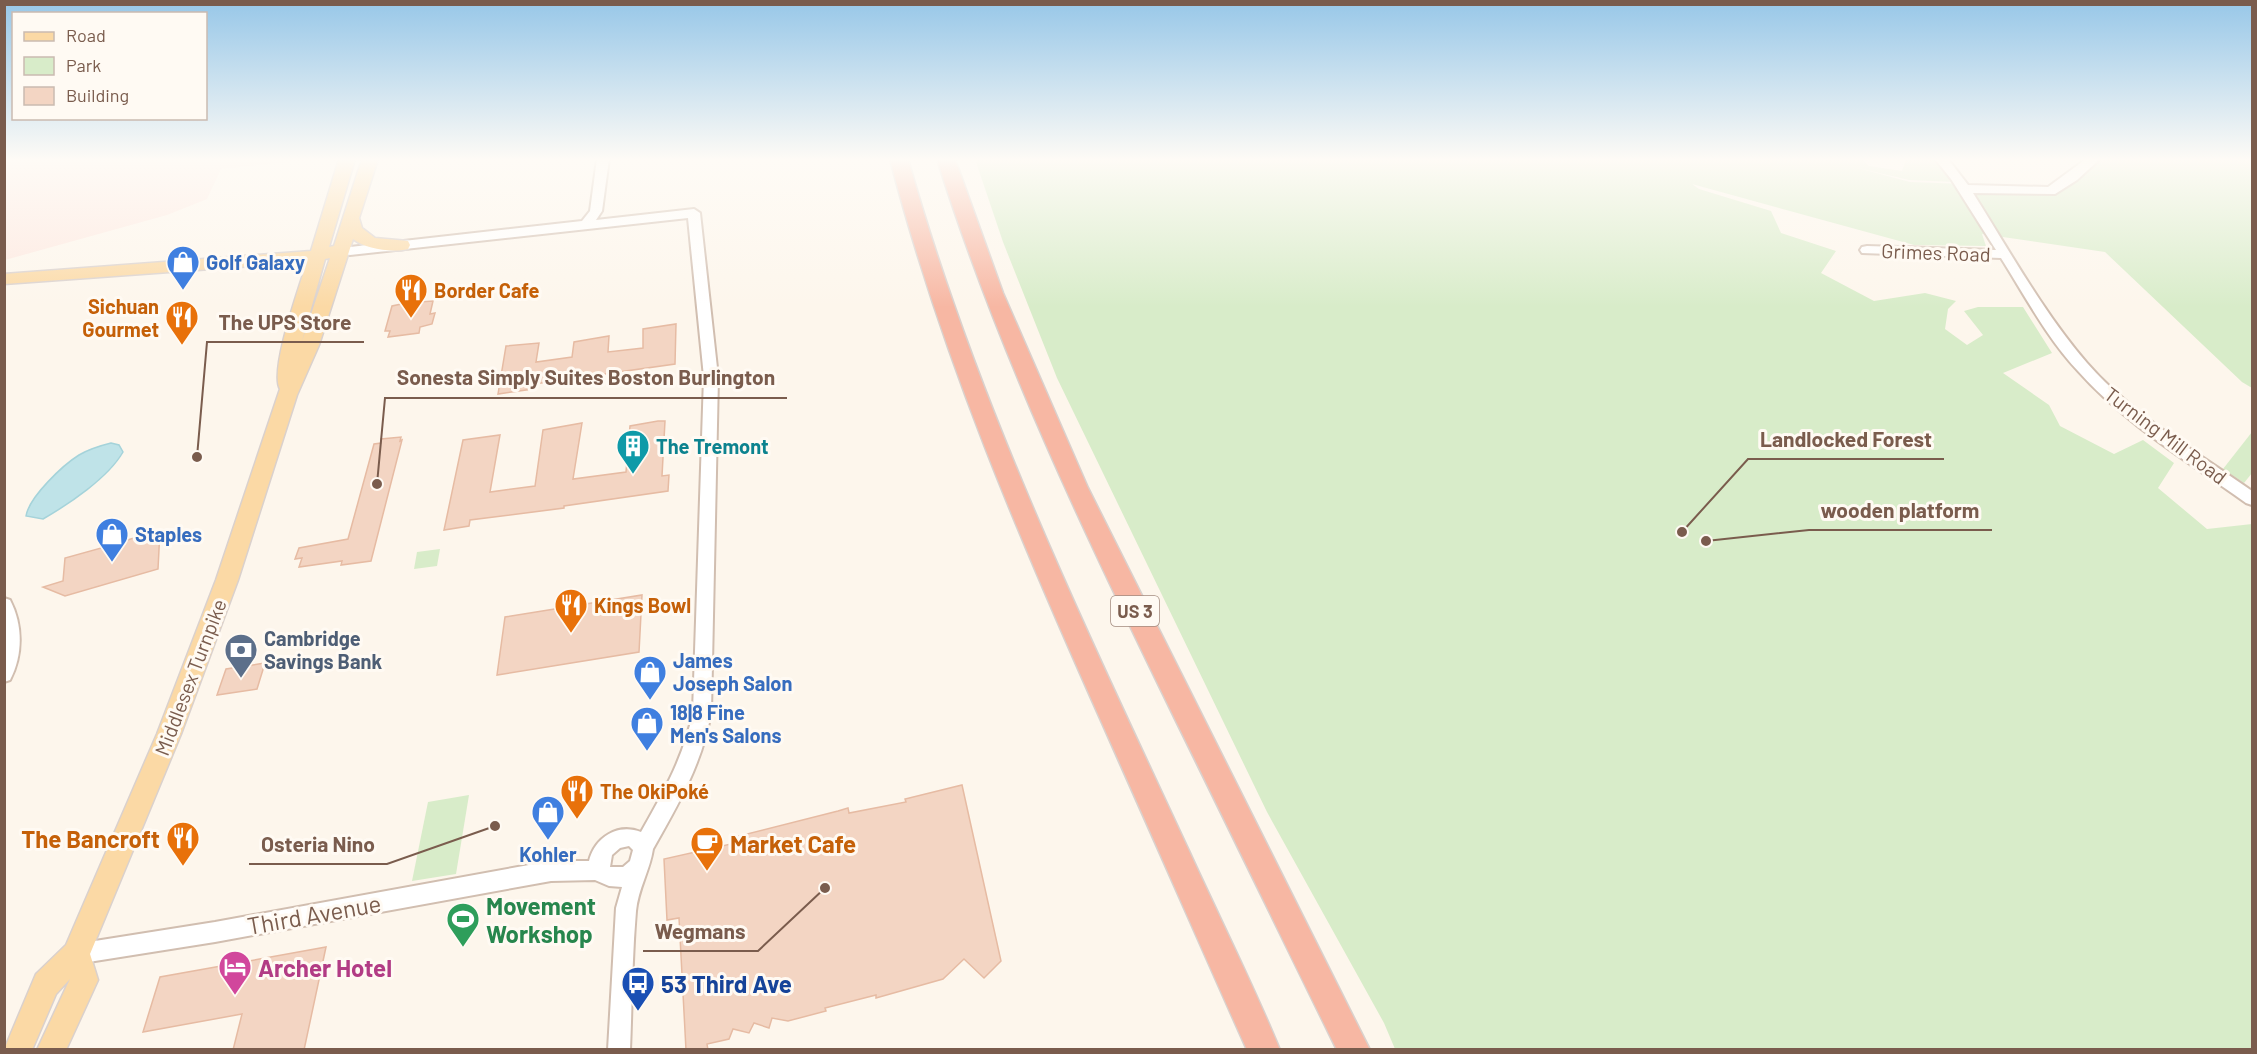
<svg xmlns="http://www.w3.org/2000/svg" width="2257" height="1054" font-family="Barlow,sans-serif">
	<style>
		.commercial { fill: #fde8e0 }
		.green { fill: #d8ecc9 }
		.water { fill: #bfe3e8; stroke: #a5d3da; stroke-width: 1.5 }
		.building { fill: #f3d5c3; stroke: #e6bba3; stroke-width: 1.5 }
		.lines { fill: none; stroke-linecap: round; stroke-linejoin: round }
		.minor-casing { stroke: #d1beb0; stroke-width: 4 }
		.major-casing { stroke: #dad1cd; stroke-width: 3 }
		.highway-casing { stroke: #dad1cd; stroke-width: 3 }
		.minor { fill: #fff; fill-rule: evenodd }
		.major { fill: #fbd9a5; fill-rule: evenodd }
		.highway { fill: #f7b7a3; fill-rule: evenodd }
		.labels { text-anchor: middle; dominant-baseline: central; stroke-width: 6; stroke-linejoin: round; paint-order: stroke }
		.shield { fill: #fffaf3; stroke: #a28b7f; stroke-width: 1.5 }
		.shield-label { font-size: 18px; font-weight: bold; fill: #7a5c4d }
		.street-label { font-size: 20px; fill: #7a5c4d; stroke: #fffaf3 }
		.shop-label { font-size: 20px; font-weight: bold; fill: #366cbe; stroke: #fffaf3; text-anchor: start }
		.food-label { font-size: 20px; font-weight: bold; fill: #c56008; stroke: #fffaf3; text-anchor: start }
		.culture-label { font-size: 20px; font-weight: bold; fill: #0d838f; stroke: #fffaf3; text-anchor: start }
		.service-label { font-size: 20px; font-weight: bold; fill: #4e5e75; stroke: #fffaf3; text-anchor: start }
		.near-food-label { font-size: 24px; font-weight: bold; fill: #c56008; stroke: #fffaf3; text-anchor: end }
		.near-leisure-label { font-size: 24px; font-weight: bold; fill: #27864d; stroke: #fffaf3; text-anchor: start }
		.near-street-label { font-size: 24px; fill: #7a5c4d; stroke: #fffaf3 }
		.near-hotel-label { font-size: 24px; font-weight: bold; fill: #b23c85; stroke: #fffaf3; text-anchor: start }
		.near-transit-label { font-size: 24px; font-weight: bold; fill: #164399; stroke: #fffaf3; text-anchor: start }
		.leader { fill: none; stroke: #7a5c4d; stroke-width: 2 }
		.callout-dot { fill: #7a5c4d; stroke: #fffaf3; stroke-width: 2 }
		.callout-label { font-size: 21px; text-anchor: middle; font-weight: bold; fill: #7a5c4d; stroke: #fffaf3; stroke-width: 6; stroke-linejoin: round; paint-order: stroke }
	</style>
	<rect width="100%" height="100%" fill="#fdf6ec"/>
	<!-- commercial -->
	<path class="commercial" d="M5,159H313L221,169L207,199L167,215L5,260Z"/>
	<!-- green -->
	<g class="green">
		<path d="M975,159H1862L1869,166L1902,171L1906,159H1935L1956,182L1909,180L1854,167L1910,182L2046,187L2084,159H2252V388L2242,382L2105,252L1982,234L1986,246L1914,245L1692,184L1699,189L1771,211L1781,233L1836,251L1821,273L1874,301L1925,293L1956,301L1948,309L1945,329L1967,345L1983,335L1964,311L1978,307H2023L2052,353L2003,373L2049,405L2060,426L2114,454L2143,440L2174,463L2158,488L2207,529L2252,524V1049H1395L1384,1023L1267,812L1057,378L1003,242Z"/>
		<path d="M2252,432V473L2244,483L2223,469Z"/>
		<path d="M440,549L437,566L414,569L417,552Z"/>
		<path d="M469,795L456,874L412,881L428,802Z"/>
	</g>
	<!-- water -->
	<path class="water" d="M111,443L119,445L123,452C108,478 69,504 43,519L26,516C29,497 63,465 79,455C89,449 99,446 111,443Z"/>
	<!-- building -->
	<g class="building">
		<path d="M421,300L420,302L433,301L430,314L435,313L432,324L420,327L419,333L388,337L390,331H385L392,306Z"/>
		<path d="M676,324L675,364L534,384L533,389L498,394L506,346L539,343L536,362L572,357L574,342L591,339L609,336L608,352L643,348V329Z"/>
		<path d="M658,421H665L662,476L669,475L668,491L564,506V508L470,520L469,526L444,530L463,440L500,435L490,492L535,486L543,430L582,423L573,479L626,472L630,426Z"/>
		<path d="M401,437L400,441L402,440L371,561L341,565L342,561L299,567L302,558L295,559L299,548L348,539L374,444L381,443V439Z"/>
		<path d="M160,530L158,569L65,596L43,587L63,581L65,558L105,547L106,536L122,532L121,542Z"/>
		<path d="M642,595L639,652L497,675L505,617Z"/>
		<path d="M265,663L257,689L217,695L226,669Z"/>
		<path d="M962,785L1001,961L984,978L964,959L943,979L876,998V995L825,1008L826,1011L788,1021L772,1018L769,1028L754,1023L749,1033L733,1029L729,1039L707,1044L708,1050H686L679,918L667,920L664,859L740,842L739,836L838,811L848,808L849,813L906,802L905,799Z"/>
		<path d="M326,947L304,1050H233L242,1014L143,1032L160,977Z"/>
	</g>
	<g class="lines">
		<!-- minor casing -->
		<g class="minor-casing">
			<g id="minor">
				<path d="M597,159H609L602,211L596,220L694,209L700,213L718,377L711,712C703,762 678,805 653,849C650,870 638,889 636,911C632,957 632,1003 630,1050H608L616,908L622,887L609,886L595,880L551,881L215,942L76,964L68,961L65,954L68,947L76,944L215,922L551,861H589C595,837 618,823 641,832C663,793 684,757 693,712L704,377L688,218L350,255L336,252L334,249L341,245L350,247L582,221L590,211ZM629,846L633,850L630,861L623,867H610L612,855L620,848Z"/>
				<path d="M1935,159H1948L1968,185L2048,187L2086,159H2100L2077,180L2055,194L1973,193C2009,250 2043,312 2087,363C2132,415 2197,452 2252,491V505L2246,503C2189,462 2125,424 2078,371C2047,338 2025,296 2001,258L1862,253L1860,250L1862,247L1867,246L1996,250L1951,179Z"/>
				<path d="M4,598L10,600C23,625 23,655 10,680L4,682Z"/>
			</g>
		</g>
		<!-- major casing -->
		<g class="major-casing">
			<path id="major" d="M339,159H355L329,247L334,246L362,159H378L359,218L362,228L375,238L408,241L410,245L408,249C391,253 366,249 353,239L319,345L297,395L238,580L181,734L90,954L98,980L66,1050H37L70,979L56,994L32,1050H4L36,974L66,945L157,734L216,580L280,389C269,371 300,285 307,262L4,284V274L311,251ZM330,258L302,341L325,259Z"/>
		</g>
		<!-- highway casing -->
		<g class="highway-casing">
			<g id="highway">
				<path d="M890,159H908C975,400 1084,625 1189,851C1219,917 1252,982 1280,1050H1247C1198,941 1151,832 1102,723C1019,537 942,357 890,159Z"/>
				<path d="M937,159H955L1003,293L1088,488L1370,1050H1337C1283,941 1231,832 1177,723C1086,537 1000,357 937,159Z"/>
			</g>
		</g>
		<!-- minor -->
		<use href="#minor" class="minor"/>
		<!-- major -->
		<use href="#major" class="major"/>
		<!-- highway -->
		<use href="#highway" class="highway"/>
	</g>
	<!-- sky -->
	<linearGradient id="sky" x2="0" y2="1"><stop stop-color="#97c7e8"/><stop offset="0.52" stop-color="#fefbf6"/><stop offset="1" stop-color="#fefbf6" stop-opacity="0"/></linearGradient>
	<rect width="2257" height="307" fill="url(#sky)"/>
	<!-- icons -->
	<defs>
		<g id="shop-pin" transform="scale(1.725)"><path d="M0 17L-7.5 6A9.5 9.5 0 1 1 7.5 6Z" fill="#3f7fe0" stroke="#fffaf3"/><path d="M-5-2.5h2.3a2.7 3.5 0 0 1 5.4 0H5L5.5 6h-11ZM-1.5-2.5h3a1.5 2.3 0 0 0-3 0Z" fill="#fff"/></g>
		<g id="restaurant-pin" transform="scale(1.725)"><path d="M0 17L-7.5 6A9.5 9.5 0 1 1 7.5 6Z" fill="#e8710a" stroke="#fffaf3"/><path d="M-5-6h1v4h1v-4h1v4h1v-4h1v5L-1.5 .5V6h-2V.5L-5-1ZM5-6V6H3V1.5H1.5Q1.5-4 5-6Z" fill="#fff"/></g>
		<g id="building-pin" transform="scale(1.725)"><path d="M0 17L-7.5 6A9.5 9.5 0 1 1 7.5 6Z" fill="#0f9aa8" stroke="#fffaf3"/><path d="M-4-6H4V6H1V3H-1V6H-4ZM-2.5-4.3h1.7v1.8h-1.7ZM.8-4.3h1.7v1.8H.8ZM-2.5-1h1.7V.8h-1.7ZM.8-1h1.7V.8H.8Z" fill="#fff"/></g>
		<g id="bank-pin" transform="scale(1.725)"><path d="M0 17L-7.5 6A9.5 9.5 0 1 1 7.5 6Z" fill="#5c6f8a" stroke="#fffaf3"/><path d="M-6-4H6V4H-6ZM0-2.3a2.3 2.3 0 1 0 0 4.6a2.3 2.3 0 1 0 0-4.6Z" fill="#fff"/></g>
		<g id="cafe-pin" transform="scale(1.725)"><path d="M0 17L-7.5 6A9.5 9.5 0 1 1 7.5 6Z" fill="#e8710a" stroke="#fffaf3"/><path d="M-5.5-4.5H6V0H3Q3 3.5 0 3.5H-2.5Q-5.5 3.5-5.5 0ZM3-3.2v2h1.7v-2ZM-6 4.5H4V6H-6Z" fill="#fff"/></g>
		<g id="stadium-pin" transform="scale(1.725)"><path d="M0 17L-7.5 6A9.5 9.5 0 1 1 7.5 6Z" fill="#2e9e5b" stroke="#fffaf3"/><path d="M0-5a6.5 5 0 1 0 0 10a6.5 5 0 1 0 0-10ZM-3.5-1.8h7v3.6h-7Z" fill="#fff"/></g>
		<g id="hotel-pin" transform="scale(1.725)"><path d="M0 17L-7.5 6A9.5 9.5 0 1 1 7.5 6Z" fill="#d1479c" stroke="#fffaf3"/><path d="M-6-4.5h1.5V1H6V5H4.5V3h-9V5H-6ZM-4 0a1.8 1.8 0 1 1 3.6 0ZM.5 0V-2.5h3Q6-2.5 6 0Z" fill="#fff"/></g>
		<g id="bus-pin" transform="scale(1.725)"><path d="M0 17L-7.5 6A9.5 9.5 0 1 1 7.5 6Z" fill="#1a4fb4" stroke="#fffaf3"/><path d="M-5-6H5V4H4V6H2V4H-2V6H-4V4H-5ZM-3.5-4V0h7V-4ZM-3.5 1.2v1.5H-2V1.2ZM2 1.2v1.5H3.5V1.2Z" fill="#fff"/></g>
	</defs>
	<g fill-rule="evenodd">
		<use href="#shop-pin" x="183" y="262"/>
		<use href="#restaurant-pin" x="411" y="290"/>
		<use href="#restaurant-pin" x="182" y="317"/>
		<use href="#building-pin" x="633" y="446"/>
		<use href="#shop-pin" x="112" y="534"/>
		<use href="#restaurant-pin" x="571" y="605"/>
		<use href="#bank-pin" x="241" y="650"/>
		<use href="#shop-pin" x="650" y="672"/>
		<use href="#shop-pin" x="647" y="723"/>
		<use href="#restaurant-pin" x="577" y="791"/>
		<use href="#shop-pin" x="548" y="812"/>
		<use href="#restaurant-pin" x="183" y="838"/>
		<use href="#cafe-pin" x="707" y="843"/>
		<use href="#stadium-pin" x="463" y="919"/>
		<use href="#hotel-pin" x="235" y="967"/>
		<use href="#bus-pin" x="638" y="983"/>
	</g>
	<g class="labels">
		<!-- shield labels -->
		<rect class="shield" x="1111" y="596" width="48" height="30" rx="4.5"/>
		<g class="shield-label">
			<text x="1135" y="611">US 3</text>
		</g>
		<!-- street labels -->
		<g class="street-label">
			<text transform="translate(1936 252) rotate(2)">Grimes Road</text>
			<text transform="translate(2166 435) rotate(37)">Turning Mill Road</text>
			<text transform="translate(190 677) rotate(-69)">Middlesex Turnpike</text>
		</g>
		<!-- shop labels -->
		<g class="shop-label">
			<text x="206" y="262">Golf Galaxy</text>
			<text x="135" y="534">Staples</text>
			<text x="673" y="660">James<tspan x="673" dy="23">Joseph Salon</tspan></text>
			<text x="670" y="712">18|8 Fine<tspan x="670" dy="23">Men's Salons</tspan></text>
			<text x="548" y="854" text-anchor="middle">Kohler</text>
		</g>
		<!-- food labels -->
		<g class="food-label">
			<text x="434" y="290">Border Cafe</text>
			<text x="159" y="306" text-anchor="end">Sichuan<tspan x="159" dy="23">Gourmet</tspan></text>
			<text x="594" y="605">Kings Bowl</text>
			<text x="600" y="791">The OkiPoké</text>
		</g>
		<!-- culture labels -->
		<g class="culture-label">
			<text x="656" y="446">The Tremont</text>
		</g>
		<!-- service labels -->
		<g class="service-label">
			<text x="264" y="638">Cambridge<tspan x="264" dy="23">Savings Bank</tspan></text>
		</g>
		<!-- near-food labels -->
		<g class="near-food-label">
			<text x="160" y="838">The Bancroft</text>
			<text x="730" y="843" text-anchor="start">Market Cafe</text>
		</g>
		<!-- near-leisure labels -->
		<g class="near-leisure-label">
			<text x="486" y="905">Movement<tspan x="486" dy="28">Workshop</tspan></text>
		</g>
		<!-- near-street labels -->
		<g class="near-street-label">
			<text transform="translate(314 914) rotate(-10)">Third Avenue</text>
		</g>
		<!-- near-hotel labels -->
		<g class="near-hotel-label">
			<text x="258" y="967">Archer Hotel</text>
		</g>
		<!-- near-transit labels -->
		<g class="near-transit-label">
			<text x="661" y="983">53 Third Ave</text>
		</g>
	</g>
	<!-- callouts -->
	<path class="leader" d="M197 457L207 342H364M377 484L385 398H787M1682 532L1748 459H1944M1706 541L1809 530H1992M495 826L387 864H249M825 888L758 951H643"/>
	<g class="callout-dot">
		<circle cx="197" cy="457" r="6"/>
		<circle cx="377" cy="484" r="6"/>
		<circle cx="1682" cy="532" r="6"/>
		<circle cx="1706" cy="541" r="6"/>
		<circle cx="495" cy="826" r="6"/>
		<circle cx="825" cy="888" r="6"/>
	</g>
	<g class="callout-label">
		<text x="285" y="330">The UPS Store</text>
		<text x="586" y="385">Sonesta Simply Suites Boston Burlington</text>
		<text x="1846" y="447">Landlocked Forest</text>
		<text x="1900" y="518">wooden platform</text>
		<text x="318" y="852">Osteria Nino</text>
		<text x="700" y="939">Wegmans</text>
	</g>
	<!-- border -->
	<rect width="2257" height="1054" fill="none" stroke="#7a5c4d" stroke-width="12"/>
	<!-- legend -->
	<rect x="12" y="12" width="195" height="108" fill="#fffaf3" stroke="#cabbb1" stroke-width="1.5"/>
	<rect x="24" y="32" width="30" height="9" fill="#fbd9a5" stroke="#cabbb1" stroke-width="1.5"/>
	<text x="66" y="42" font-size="18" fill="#7a5c4d">Road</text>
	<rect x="24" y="57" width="30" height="18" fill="#d8ecc9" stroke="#cabbb1" stroke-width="1.5"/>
	<text x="66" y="72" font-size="18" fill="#7a5c4d">Park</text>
	<rect x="24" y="87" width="30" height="18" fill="#f3d5c3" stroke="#cabbb1" stroke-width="1.5"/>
	<text x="66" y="102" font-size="18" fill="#7a5c4d">Building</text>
</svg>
